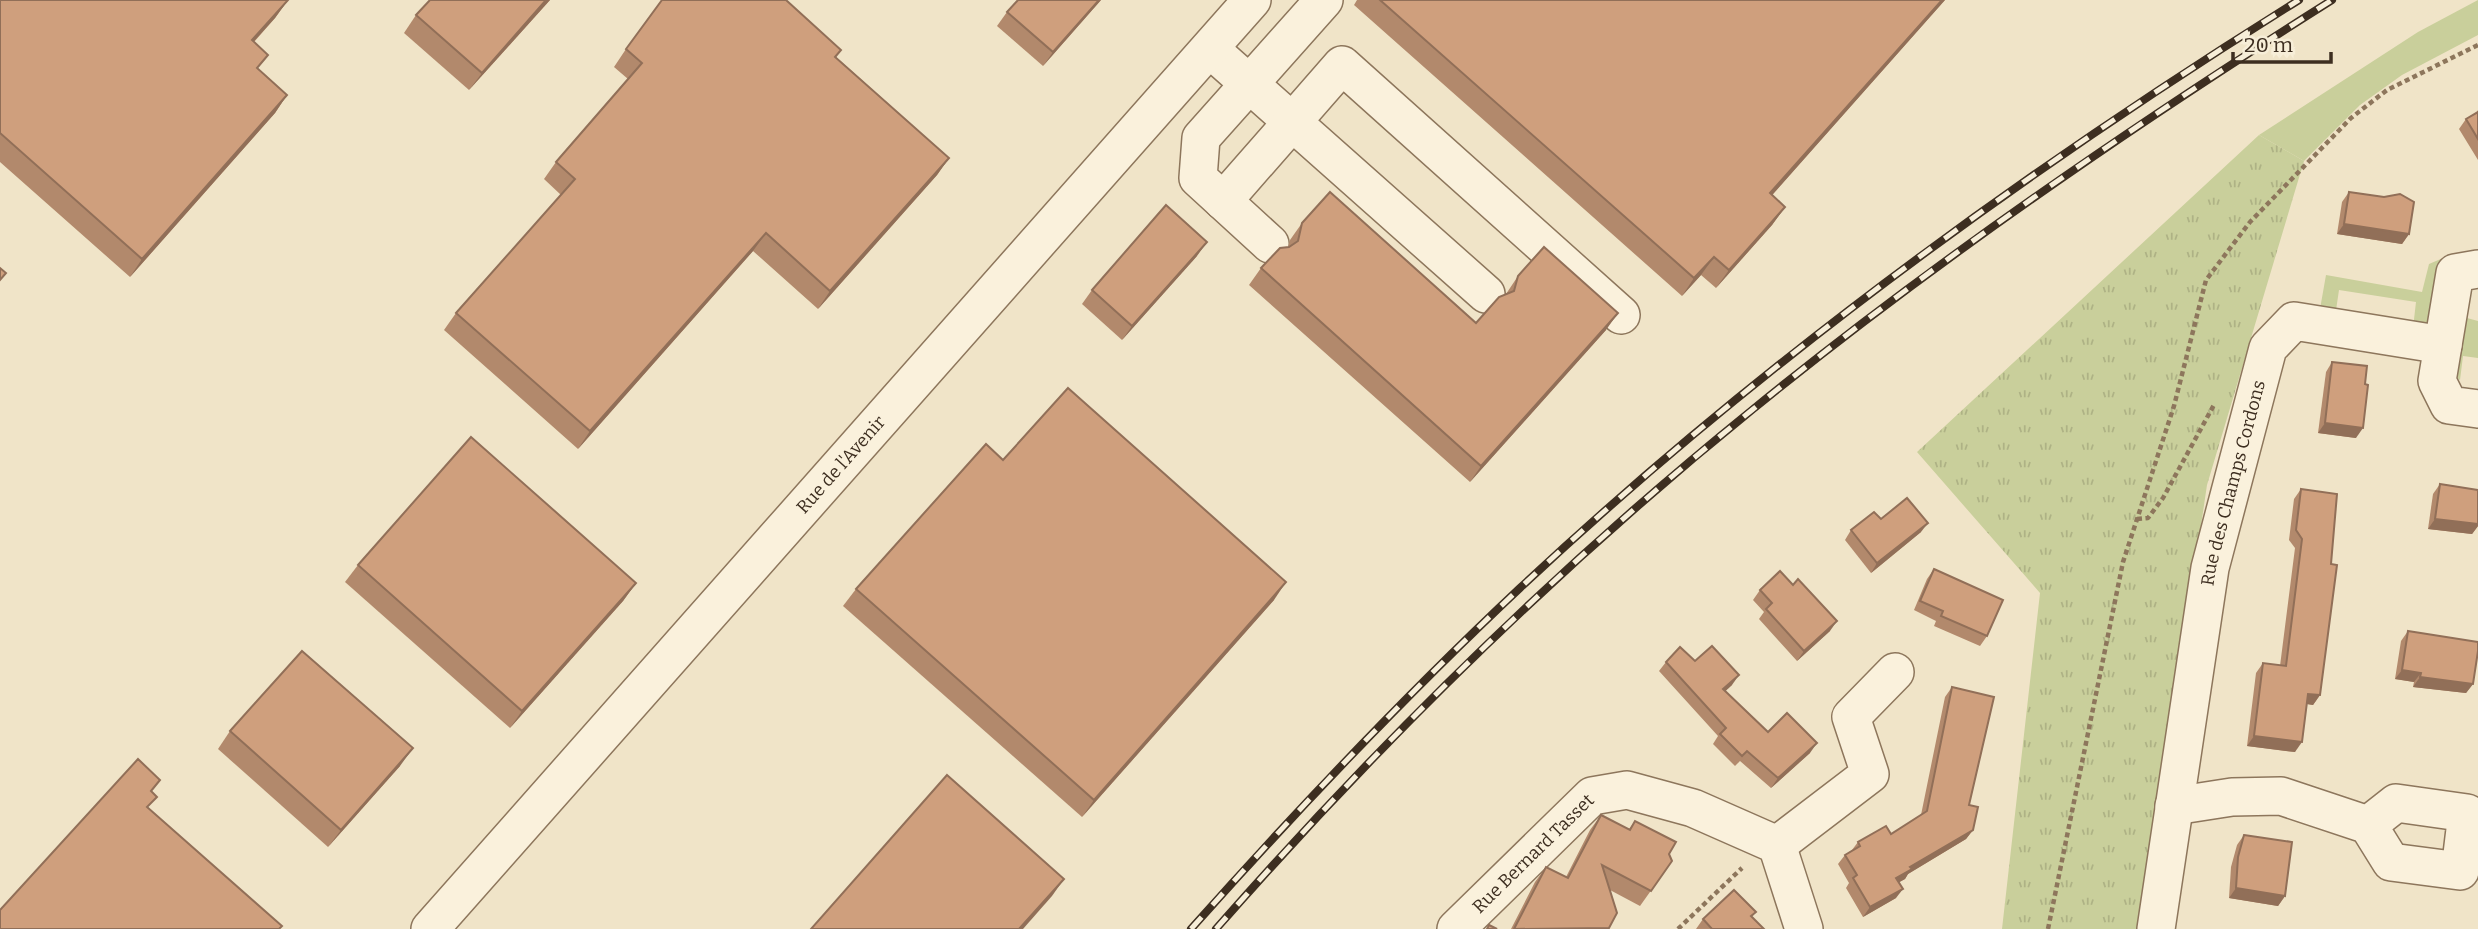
<svg xmlns="http://www.w3.org/2000/svg" width="2478" height="929" font-family="Bitter,serif">
	<style>
		.green { fill: #c9cf9b }
		.park { fill: url(#park-tufts) }
		.lines { fill: none; stroke-linecap: round; stroke-linejoin: round }
		.minor-casing { stroke: #8d765c; stroke-width: 40 }
		.path { stroke: #8d765c; stroke-width: 4.5; stroke-dasharray: 5 3.5; stroke-linecap: butt }
		.minor { stroke: #faf1dc; stroke-width: 37 }
		.rail-casing { stroke: #3d2e20; stroke-width: 8 }
		.rail { stroke: #f7eed8; stroke-width: 5; stroke-dasharray: 16; stroke-linecap: butt }
		.wall { fill: #b2896c }
		.shaded-wall { fill: #916f58 }
		.building { fill: #cf9f7d; stroke: #916f58; stroke-width: 2 }
		.labels { text-anchor: middle; dominant-baseline: central; stroke-width: 5; stroke-linejoin: round; paint-order: stroke }
		.street-label { font-size: 18px; fill: #3d2e20; stroke: #f7eed8 }
	</style>
	<defs>
		<pattern id="park-tufts" width="24" height="20" patternUnits="userSpaceOnUse" patternTransform="scale(1.75)"><rect width="24" height="20" fill="#c9cf9b"/><path d="M3 7l-1-3M5 7V3M7 7l1-3M15 17l-1-3M17 17v-4M19 17l1-3" fill="none" stroke="#aeb285"/></pattern>
	</defs>
	<rect width="100%" height="100%" fill="#f0e4c8"/>
	<!-- green -->
	<g class="green">
		<path d="M2478,0V35L2402,75L2360,105L2304,161L2259,135L2418,32Z"/>
		<path d="M2443,258L2432,321L2413,328L2416,302L2339,290L2335,317L2320,309L2326,275L2422,292L2429,264Z"/>
		<path d="M2471,294L2467,318L2478,321V358L2463,356L2460,380L2453,374L2466,296Z"/>
	</g>
	<!-- park -->
	<path class="park" d="M2259,135L2304,161L2207,485L2141,929H2002L2040,593L1917,452Z"/>
	<g class="lines">
		<!-- minor casing -->
		<g class="minor-casing">
			<g id="minor">
				<path d="M1210,49L1486,294"/>
				<path d="M1223,201L1342,65L1621,315"/>
				<path d="M1270,244L1198,178L1201,138L1324,0"/>
				<path d="M2478,269L2455,273L2437,381L2449,405L2478,409"/>
				<path d="M2174,806L2232,797L2281,796L2368,825L2396,803L2467,813L2460,871L2391,862L2368,825"/>
				<path d="M1777,845L1870,774L1851,717L1895,672"/>
				<path id="s1" d="M430,929L1252,0"/>
				<path id="s2" d="M1456,929L1592,796L1627,790L1693,808L1777,845L1804,929"/>
				<path id="s3" d="M2156,929L2210,568L2268,348L2294,321L2443,345"/>
			</g>
		</g>
		<!-- path -->
		<g class="path">
			<path d="M2137,519L2148,518L2163,498L2215,403"/>
			<path d="M1678,929L1742,868"/>
			<path d="M2048,929L2123,562L2174,406L2206,280L2250,222L2351,118L2387,90L2478,45"/>
		</g>
		<!-- minor -->
		<use href="#minor" class="minor"/>
		<!-- rail casing -->
		<g class="rail-casing">
			<g id="rail">
				<path d="M1191,929C1296,811 1405,696 1520,588C1757,366 2023,172 2299,0"/>
				<path d="M1216,929C1380,742 1558,567 1752,410C1936,260 2132,126 2332,0"/>
			</g>
		</g>
		<!-- rail -->
		<use href="#rail" class="rail"/>
	</g>
	<!-- wall -->
	<g class="wall">
		<path d="M0,0H288L275,18L254,42L258,69L287,95L275,113L130,277L0,162Z"/>
		<path d="M430,0H550L469,90L404,33L416,15Z"/>
		<path d="M1101,0L1043,66L997,26L1007,12Z"/>
		<path d="M1357,0H1945L1772,195L1785,207L1772,225L1716,288L1701,275L1682,296L1354,5Z"/>
		<path d="M626,49L841,50L836,57L949,158L937,175L818,309L753,251L578,449L444,330L456,313L561,195L544,179L556,162L628,79L614,67Z"/>
		<path d="M2478,110V160L2459,129L2466,119L2477,112Z"/>
		<path d="M2349,192L2409,234L2402,244L2337,234L2342,202Z"/>
		<path d="M1302,223L1476,323L1506,294L1518,276L1606,330L1470,482L1249,285L1261,268L1288,247L1290,240Z"/>
		<path d="M1197,256L1122,340L1082,304L1092,290Z"/>
		<path d="M2332,362L2356,438L2318,433L2326,372Z"/>
		<path d="M1003,460L1274,600L1082,817L843,606L856,589Z"/>
		<path d="M2440,484L2478,490V526L2472,534L2428,529L2433,494Z"/>
		<path d="M2301,489L2320,695L2313,705L2307,704L2295,752L2247,746L2256,673L2263,663L2280,666L2295,548L2289,540L2294,499Z"/>
		<path d="M1881,519L1921,532L1871,573L1845,540L1851,530Z"/>
		<path d="M358,565L636,583L623,601L510,728L345,582Z"/>
		<path d="M1934,569L1987,636L1980,646L1934,626L1936,621L1914,610L1927,579Z"/>
		<path d="M1793,585L1830,631L1797,661L1759,619L1764,612L1753,600L1760,590Z"/>
		<path d="M2408,631L2473,684L2466,693L2413,687L2414,682L2395,679L2401,641Z"/>
		<path d="M1695,661L1732,685L1725,691L1768,732L1810,753L1771,788L1740,761L1735,766L1713,744L1718,736L1659,671L1666,662Z"/>
		<path d="M1952,687L1973,830L1966,839L1908,874L1905,879L1899,882L1896,898L1863,917L1846,888L1849,883L1838,864L1845,855L1852,850L1858,842L1891,834L1921,815L1945,697Z"/>
		<path d="M230,731L400,766L328,847L218,749Z"/>
		<path d="M1601,815L1629,829L1635,821L1669,854L1672,861L1640,906L1610,890L1617,913L1608,929H1511L1535,882L1546,867L1566,877L1590,830Z"/>
		<path d="M2244,835L2285,896L2278,906L2229,898L2231,867L2237,845Z"/>
		<path d="M1756,912L1752,917L1764,929H1696L1703,919Z"/>
	</g>
	<!-- shaded-wall -->
	<g class="shaded-wall">
		<path d="M288,0L275,18L239,58L252,40Z"/>
		<path d="M546,0H550L469,90L482,73Z"/>
		<path d="M1099,0H1101L1043,66L1053,52Z"/>
		<path d="M1942,0H1945L1758,211L1770,193Z"/>
		<path d="M287,95L275,113L130,277L142,259Z"/>
		<path d="M949,158L937,175L818,309L830,291Z"/>
		<path d="M1785,207L1772,225L1716,288L1729,270Z"/>
		<path d="M2344,224L2409,234L2402,244L2337,234Z"/>
		<path d="M766,233L753,251L578,449L590,431Z"/>
		<path d="M1207,242L1197,256L1122,340L1132,326Z"/>
		<path d="M1714,257L1701,275L1682,296L1694,278Z"/>
		<path d="M1618,313L1606,330L1470,482L1481,466Z"/>
		<path d="M2325,423L2363,428L2356,438L2318,433Z"/>
		<path d="M2435,519L2478,524V526L2472,534L2428,529Z"/>
		<path d="M1928,523L1921,532L1871,573L1877,563Z"/>
		<path d="M1286,582L1274,600L1082,817L1094,800Z"/>
		<path d="M636,583L623,601L510,728L522,711Z"/>
		<path d="M1837,621L1830,631L1797,661L1804,651Z"/>
		<path d="M2402,670L2421,673L2414,682L2395,679Z"/>
		<path d="M1739,675L1732,685L1717,699L1723,689Z"/>
		<path d="M2420,677L2473,684L2466,693L2413,687Z"/>
		<path d="M2308,694L2320,695L2313,705L2301,703Z"/>
		<path d="M2254,736L2302,742L2295,752L2247,746Z"/>
		<path d="M1817,743L1810,753L1771,788L1778,778Z"/>
		<path d="M413,748L400,766L328,847L341,830Z"/>
		<path d="M1973,830L1966,839L1908,874L1905,879L1889,888L1896,878L1910,867Z"/>
		<path d="M1064,879L1052,896L1023,929H1019Z"/>
		<path d="M2236,888L2285,896L2278,906L2229,898Z"/>
		<path d="M1903,889L1896,898L1863,917L1870,907Z"/>
	</g>
	<!-- building -->
	<g class="building">
		<path d="M0,0H288L252,40L268,55L257,68L287,95L142,259L0,133Z"/>
		<path d="M430,0H546L482,73L416,15Z"/>
		<path d="M662,0H786L841,50L835,57L949,158L830,291L766,233L590,431L456,313L575,179L556,162L642,63L626,49Z"/>
		<path d="M1018,0H1099L1053,52L1007,12Z"/>
		<path d="M1380,0H1942L1770,193L1785,207L1729,270L1714,257L1694,278Z"/>
		<path d="M2478,112V139L2466,119Z"/>
		<path d="M1330,192L1476,323L1499,297L1514,291L1518,276L1544,247L1618,313L1481,466L1261,268L1280,248L1289,247L1298,241L1302,223Z"/>
		<path d="M2349,192L2384,197L2400,194L2414,202L2409,234L2344,224Z"/>
		<path d="M1166,205L1207,242L1132,326L1092,290Z"/>
		<path d="M0,268L6,273L0,280Z"/>
		<path d="M2332,362L2367,366L2365,384L2368,385L2363,428L2325,423Z"/>
		<path d="M1068,388L1286,582L1094,800L856,589L986,444L1003,460Z"/>
		<path d="M471,437L636,583L522,711L358,565Z"/>
		<path d="M2440,484L2478,490V524L2435,519Z"/>
		<path d="M2301,489L2337,494L2331,564L2337,565L2320,695L2308,694L2302,742L2254,736L2263,663L2286,666L2302,539L2296,530Z"/>
		<path d="M1907,498L1928,523L1877,563L1851,530L1874,512L1881,519Z"/>
		<path d="M1934,569L2003,600L1987,636L1941,616L1943,611L1920,601Z"/>
		<path d="M1780,571L1793,585L1798,579L1837,621L1804,651L1766,609L1772,603L1760,590Z"/>
		<path d="M2408,631L2478,642V651L2473,684L2420,677L2421,673L2402,670Z"/>
		<path d="M1712,646L1739,675L1723,689L1768,732L1787,713L1817,743L1778,778L1747,751L1742,756L1720,734L1726,728L1666,662L1680,647L1695,661Z"/>
		<path d="M302,651L413,748L341,830L230,731Z"/>
		<path d="M1952,687L1994,697L1969,805L1978,807L1973,830L1910,867L1912,869L1896,878L1903,889L1870,907L1853,878L1857,875L1845,855L1860,846L1858,842L1886,826L1891,834L1927,811Z"/>
		<path d="M138,759L160,780L151,791L157,797L147,807L282,926L279,929H0V910Z"/>
		<path d="M947,775L1064,879L1019,929H811Z"/>
		<path d="M1601,815L1630,830L1635,821L1676,842L1669,854L1672,861L1651,891L1602,865L1617,913L1609,928L1514,929L1546,867L1568,878Z"/>
		<path d="M2244,835L2292,842L2285,896L2236,888L2238,857Z"/>
		<path d="M1734,890L1756,912L1751,916L1764,929H1712L1703,919Z"/>
		<path d="M1489,925L1497,929H1487Z"/>
	</g>
	<g class="labels">
		<!-- street labels -->
		<g class="street-label">
			<text stroke="none"><textPath href="#s1" startOffset="620">Rue de l'Avenir</textPath></text>
			<text stroke="none"><textPath href="#s3" startOffset="453">Rue des Champs Cordons</textPath></text>
			<text stroke="none"><textPath href="#s2" startOffset="108">Rue Bernard Tasset</textPath></text>
		</g>
	</g>
	<!-- scale -->
	<path d="M2233 52v10h98v-10" fill="none" stroke="#3d2e20" stroke-width="3.5"/>
	<text x="2244" y="52" font-size="21" fill="#3d2e20" stroke="#f7eed8" stroke-width="5" paint-order="stroke">20 m</text>
</svg>
